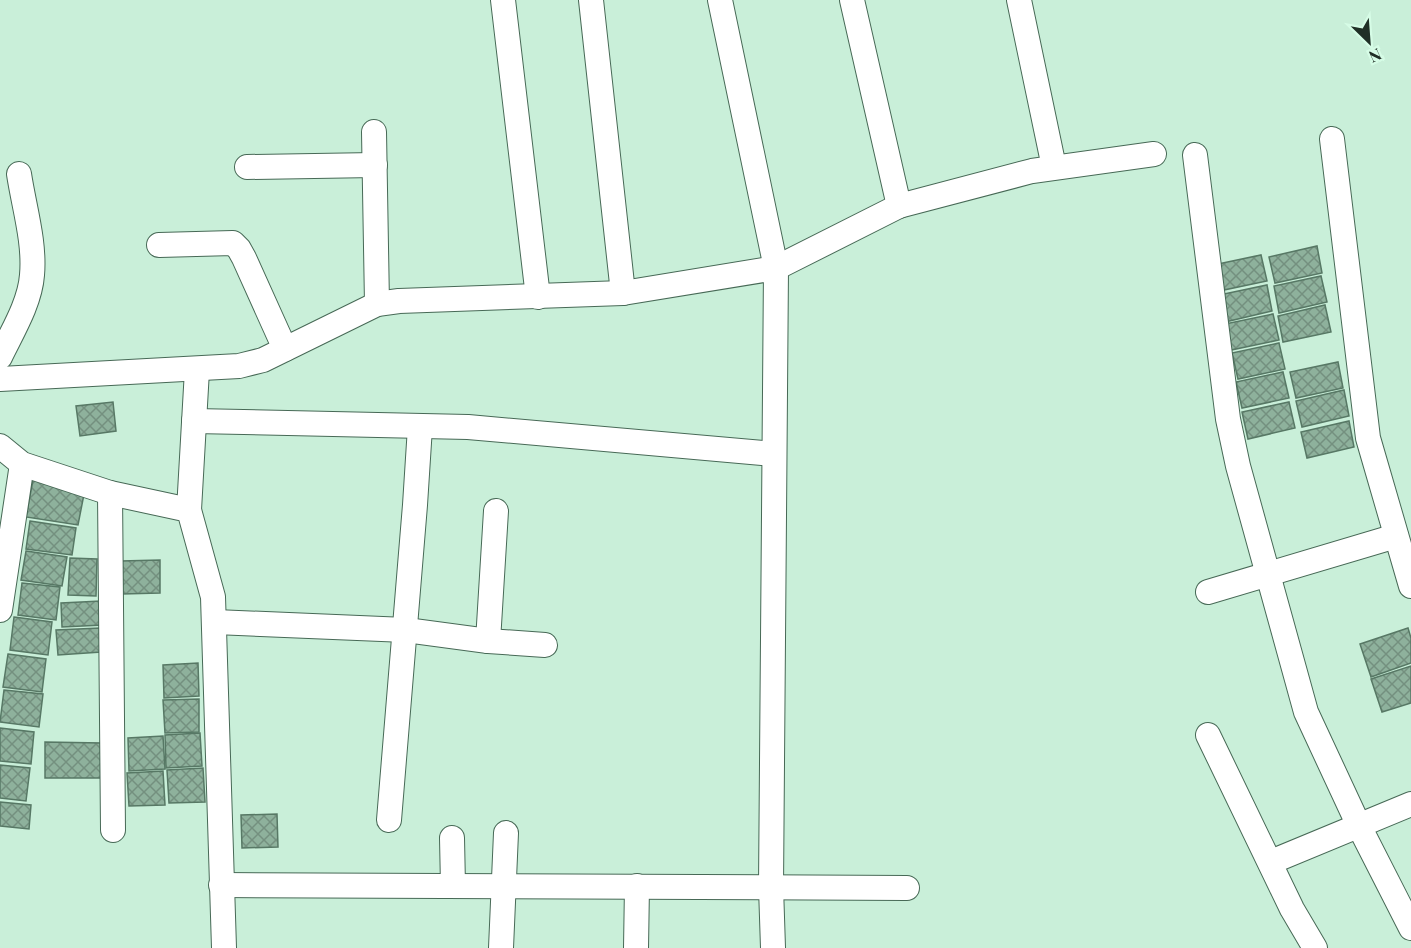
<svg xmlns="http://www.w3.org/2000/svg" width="1411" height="948" font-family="'Playfair Display',serif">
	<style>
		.building { fill: url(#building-cross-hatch); stroke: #577865; stroke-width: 1.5 }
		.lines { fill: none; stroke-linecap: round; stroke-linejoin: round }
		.minor-casing { stroke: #476956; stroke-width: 26 }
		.minor { stroke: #fff; stroke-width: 24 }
	</style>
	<defs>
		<pattern id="building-cross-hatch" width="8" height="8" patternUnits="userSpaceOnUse" patternTransform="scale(1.5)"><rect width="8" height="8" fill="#8eb19c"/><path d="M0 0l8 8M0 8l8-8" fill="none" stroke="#74907f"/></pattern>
	</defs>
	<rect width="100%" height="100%" fill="#c9efd9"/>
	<!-- building -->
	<g class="building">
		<path d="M1317,246L1322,273L1275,283L1269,257Z"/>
		<path d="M1261,255L1267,281L1219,291L1213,265Z"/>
		<path d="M1321,276L1327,302L1279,313L1274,286Z"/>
		<path d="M1267,285L1272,311L1225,322L1219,295Z"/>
		<path d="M1325,305L1331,332L1283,342L1278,316Z"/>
		<path d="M1273,314L1279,340L1231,350L1225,324Z"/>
		<path d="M1279,343L1285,369L1238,379L1232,353Z"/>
		<path d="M1338,362L1343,388L1296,398L1290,372Z"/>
		<path d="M1283,372L1289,398L1242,408L1236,382Z"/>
		<path d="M1344,390L1349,416L1302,427L1296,401Z"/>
		<path d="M113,402L116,431L80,436L76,406Z"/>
		<path d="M1289,402L1295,428L1248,439L1242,412Z"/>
		<path d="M1349,421L1354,447L1307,458L1301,432Z"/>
		<path d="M33,480L85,489L78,525L26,517Z"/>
		<path d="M30,521L76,528L72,555L26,549Z"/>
		<path d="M26,551L67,557L62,586L21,580Z"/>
		<path d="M70,558L97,559L96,596L68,595Z"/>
		<path d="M160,560V593L122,594L121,561Z"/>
		<path d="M22,583L60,587L56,620L18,615Z"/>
		<path d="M101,601L103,625L62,627L61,603Z"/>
		<path d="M14,617L52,622L48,655L10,650Z"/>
		<path d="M100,628L101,652L58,655L56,630Z"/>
		<path d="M1408,628L1411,638V663L1371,677L1360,644Z"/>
		<path d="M8,654L46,659L42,692L3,687Z"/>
		<path d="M198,663L199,696L164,698L163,665Z"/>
		<path d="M1411,666V703L1382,712L1371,679Z"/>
		<path d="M4,690L43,694L39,727L0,722Z"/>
		<path d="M199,699V732L165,733L163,700Z"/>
		<path d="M0,728L34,732L31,764L0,761Z"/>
		<path d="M200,733L202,766L166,768L165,735Z"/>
		<path d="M163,736L165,769L129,771L128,738Z"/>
		<path d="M45,742L102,743V778H45Z"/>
		<path d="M0,765L30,768L26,801L0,798Z"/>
		<path d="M203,768L205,802L169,803L167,770Z"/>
		<path d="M163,771L165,805L129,806L127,773Z"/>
		<path d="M0,802L31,805L29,829L0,826Z"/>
		<path d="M277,814L278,847L242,848L241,815Z"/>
	</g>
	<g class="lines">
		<!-- minor casing -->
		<g class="minor-casing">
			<g id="minor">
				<path d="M503,0L538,297"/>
				<path d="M591,0L623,293"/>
				<path d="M720,0L776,268L771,887L773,948"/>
				<path d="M852,0L899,206"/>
				<path d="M1019,0L1054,167"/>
				<path d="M374,132L377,304"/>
				<path d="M1332,139L1368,438L1411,586"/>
				<path d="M1195,155L1228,419L1238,466L1306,712L1359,826L1411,928"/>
				<path d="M247,167L375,165"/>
				<path d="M159,245L233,243L239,249L244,258L285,349"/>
				<path d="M0,357C12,332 30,303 32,275C35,242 24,207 19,174"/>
				<path d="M0,379L239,366L263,360L377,304L399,301L623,293L776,268L899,206L1032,171L1154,154"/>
				<path d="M194,421L468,427L774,454"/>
				<path d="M0,446L22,464L110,493L189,510L213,597L224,948"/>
				<path d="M110,493L113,830"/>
				<path d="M189,510L197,370"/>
				<path d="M1208,592L1396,536"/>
				<path d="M0,610L22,464"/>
				<path d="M215,622L406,630L488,641L545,645"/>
				<path d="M488,641L496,511"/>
				<path d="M1208,735L1292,909L1315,948"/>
				<path d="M389,820L415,505L420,427"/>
				<path d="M452,838L453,886"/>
				<path d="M1271,862L1411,804"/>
				<path d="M221,885L907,888"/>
				<path d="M501,948L506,833"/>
				<path d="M636,948L637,886"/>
			</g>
		</g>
		<!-- minor -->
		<use href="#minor" class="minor"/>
	</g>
	<!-- north arrow -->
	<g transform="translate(1369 42) rotate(155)" stroke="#d6fce6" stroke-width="4.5" paint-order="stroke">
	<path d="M0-4.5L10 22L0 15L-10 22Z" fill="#202f26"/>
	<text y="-9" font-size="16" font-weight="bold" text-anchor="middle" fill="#202f26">N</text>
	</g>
</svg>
